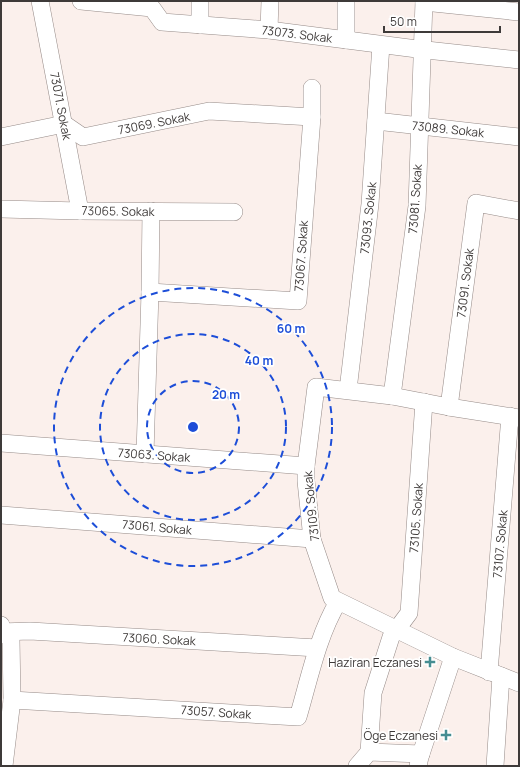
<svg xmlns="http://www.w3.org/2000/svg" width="520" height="767" font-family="Manrope,sans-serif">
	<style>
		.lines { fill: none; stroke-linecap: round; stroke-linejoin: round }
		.minor-casing { stroke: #968b88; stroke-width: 18 }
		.minor { stroke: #fff; stroke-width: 17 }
		.ring { fill: none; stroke: #1d4ed8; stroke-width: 2; stroke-dasharray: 7 5 }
		.poi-dot { fill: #458d92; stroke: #fff; stroke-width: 1.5 }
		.labels { text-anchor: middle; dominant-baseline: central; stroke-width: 3.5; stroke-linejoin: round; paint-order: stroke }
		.street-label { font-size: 12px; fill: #3e3a39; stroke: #fff }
		.poi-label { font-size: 12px; fill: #3e3a39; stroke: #fff; text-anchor: end }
		.centre { fill: #1d4ed8; stroke: #fff; stroke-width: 2 }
		.ring-label { font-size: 12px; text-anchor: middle; font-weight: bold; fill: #1d4ed8; stroke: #fff; stroke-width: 3.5; stroke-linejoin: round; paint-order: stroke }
	</style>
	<rect width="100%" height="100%" fill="#fbf0ec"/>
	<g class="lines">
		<!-- minor casing -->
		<g class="minor-casing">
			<g id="minor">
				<path d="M40,1L80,211"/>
				<path d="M81,1L152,8L162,22L269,30L417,49L519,60"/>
				<path d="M200,1V25"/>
				<path d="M424,2L519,12"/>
				<path d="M269,30L270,1"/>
				<path d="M346,40V1"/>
				<path d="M376,121L519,137"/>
				<path d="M1,137L64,124L83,137L209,111L312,117"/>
				<path d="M1,209L80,211L234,212"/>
				<path d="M150,292L298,301L312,117V88"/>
				<path d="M348,390L370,204L381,45"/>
				<path d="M392,396L417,206L424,1"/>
				<path d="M449,407L476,203L519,211"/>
				<path d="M519,418L449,407L392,396L316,387L306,466V481L312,539L332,598L453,657L519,683"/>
				<path d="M1,443L306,466"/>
				<path d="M145,454L150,292L151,211"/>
				<path d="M1,515L312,539"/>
				<path d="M1,625L2,632L11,639L12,700L4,766"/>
				<path d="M1,632L30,631L317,648"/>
				<path d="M489,672L510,416"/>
				<path d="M12,700L298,717C309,680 318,635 338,602"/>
				<path d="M369,752L373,693L391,637L409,613L424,402"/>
				<path d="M357,766L369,752L421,754"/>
				<path d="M418,766L420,757L453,657"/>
				<path d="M495,766L501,676"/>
			</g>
		</g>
		<!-- minor -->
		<use href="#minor" class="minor"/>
	</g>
	<!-- distance rings -->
	<g class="ring">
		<circle cx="193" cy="427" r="46"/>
		<circle cx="193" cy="427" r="93"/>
		<circle cx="193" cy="427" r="139"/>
	</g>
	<!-- markers -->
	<g class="poi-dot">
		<path d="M428 656h4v4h4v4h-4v4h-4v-4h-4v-4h4z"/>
		<path d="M444 729h4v4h4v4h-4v4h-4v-4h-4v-4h4z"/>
	</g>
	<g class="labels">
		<!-- street labels -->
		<g class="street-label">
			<text transform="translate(297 34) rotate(7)">73073. Sokak</text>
			<text transform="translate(61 106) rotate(79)">73071. Sokak</text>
			<text transform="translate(154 123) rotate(-11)">73069. Sokak</text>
			<text transform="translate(448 129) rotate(6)">73089. Sokak</text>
			<text transform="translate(415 199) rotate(-86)">73081. Sokak</text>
			<text transform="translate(118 211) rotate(1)">73065. Sokak</text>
			<text transform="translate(368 218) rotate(-84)">73093. Sokak</text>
			<text transform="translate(301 256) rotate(-86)">73067. Sokak</text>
			<text transform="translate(465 283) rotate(-83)">73091. Sokak</text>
			<text transform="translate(154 455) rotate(4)">73063. Sokak</text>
			<text transform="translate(311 506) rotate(-96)">73109. Sokak</text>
			<text transform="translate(416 518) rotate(-86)">73105. Sokak</text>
			<text transform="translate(157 527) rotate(5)">73061. Sokak</text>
			<text transform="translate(500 544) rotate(-85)">73107. Sokak</text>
			<text transform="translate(159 639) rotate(3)">73060. Sokak</text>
			<text transform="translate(216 712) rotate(4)">73057. Sokak</text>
		</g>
		<!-- poi labels -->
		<g class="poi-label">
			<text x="422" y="662">Haziran Eczanesi</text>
			<text x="438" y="735">Öge Eczanesi</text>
		</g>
	</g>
	<circle cx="193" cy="427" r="6" class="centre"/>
	<g class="ring-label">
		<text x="291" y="333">60 m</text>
		<text x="259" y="365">40 m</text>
		<text x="226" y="399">20 m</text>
	</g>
	<!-- border -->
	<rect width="520" height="767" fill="none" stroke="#3e3a39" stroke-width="4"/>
	<!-- scale -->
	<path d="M384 26v6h116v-6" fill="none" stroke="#3e3a39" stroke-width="2"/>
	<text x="390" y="26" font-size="12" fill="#3e3a39" stroke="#ffffff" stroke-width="3" paint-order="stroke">50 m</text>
</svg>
